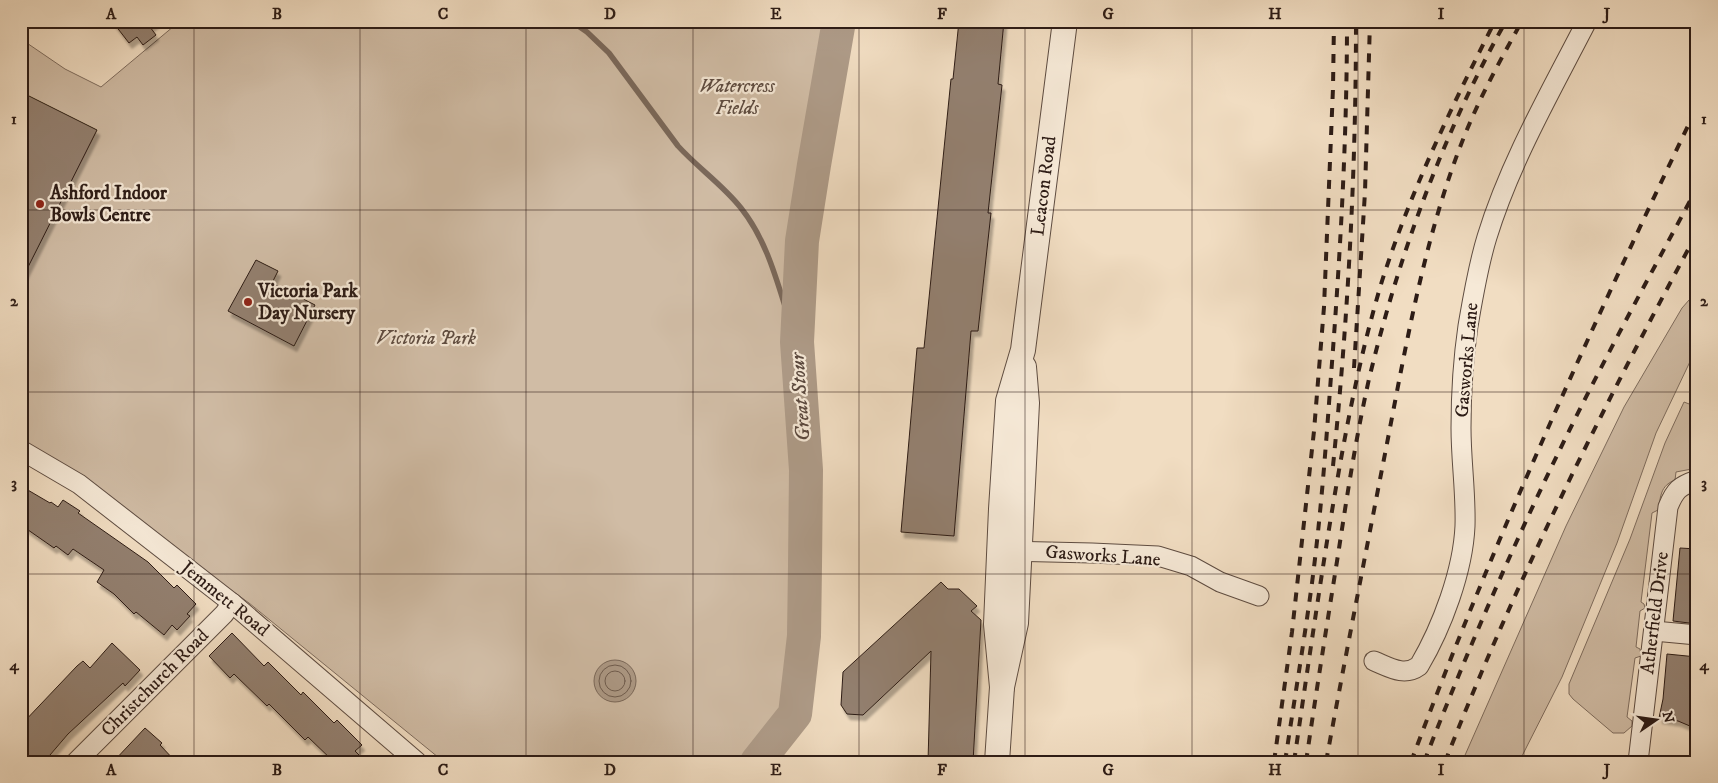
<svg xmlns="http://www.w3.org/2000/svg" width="1718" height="783" font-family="'IM FELL DW Pica',serif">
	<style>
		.green { fill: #d0bca5; stroke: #7e6c5e }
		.water { fill: #ae9b88; stroke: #7a685a }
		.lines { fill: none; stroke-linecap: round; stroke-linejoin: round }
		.shore { stroke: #6e5c4f; stroke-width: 1 }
		.stream { stroke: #7a685a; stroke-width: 5.5 }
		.river { stroke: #ae9b88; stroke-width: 34 }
		.building { fill: #93806f; stroke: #2d1c16; filter: url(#shadow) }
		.minor-casing { stroke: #5e4c41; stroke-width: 21 }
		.tertiary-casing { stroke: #5e4c41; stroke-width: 26 }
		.minor { stroke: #f6e9d7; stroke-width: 19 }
		.tertiary { stroke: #f6e9d7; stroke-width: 24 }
		.rail { stroke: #2d1c16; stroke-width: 4; stroke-dasharray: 9 9; stroke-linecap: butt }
		.grid { fill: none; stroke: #2d1c16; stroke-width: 1; stroke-opacity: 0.55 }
		.poi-dot { fill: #8f2418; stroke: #f6e9d7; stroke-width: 2 }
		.labels { text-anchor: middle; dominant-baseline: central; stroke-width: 4.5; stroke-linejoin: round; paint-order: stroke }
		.park-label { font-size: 19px; font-style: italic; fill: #5e4c41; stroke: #f6e9d7 }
		.street-label { font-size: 19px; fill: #2d1c16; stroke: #f6e9d7 }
		.poi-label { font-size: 19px; font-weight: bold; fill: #2d1c16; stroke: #f6e9d7; text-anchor: start }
		.water-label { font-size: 20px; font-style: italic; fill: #5a483e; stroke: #f6e9d7 }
		.neatline { fill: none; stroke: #2d1c16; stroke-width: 2 }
		.grid-label { font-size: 16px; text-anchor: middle; font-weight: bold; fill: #2d1c16 }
	</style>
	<defs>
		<filter id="shadow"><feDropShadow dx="3" dy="5.5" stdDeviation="1" flood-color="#0004"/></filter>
	</defs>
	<rect width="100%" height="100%" fill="#f1ddc2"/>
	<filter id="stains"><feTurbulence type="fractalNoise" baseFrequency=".004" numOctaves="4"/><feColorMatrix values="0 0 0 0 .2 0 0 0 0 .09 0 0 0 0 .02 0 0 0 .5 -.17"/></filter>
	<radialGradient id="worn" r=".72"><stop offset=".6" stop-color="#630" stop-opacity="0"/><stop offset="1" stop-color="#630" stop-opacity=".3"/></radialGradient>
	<!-- green -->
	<g class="green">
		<path d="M180,21H828L810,127L794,201L790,300L786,310L796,400L797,433L796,552L791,680L787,707L779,724L744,762H444L249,603L21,439V39L65,69L101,87Z"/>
		<path d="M1697,291V347L1656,433L1617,543L1562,677L1519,762H1462L1566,526L1624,407L1682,308Z"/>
		<path d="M1684,402L1697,407V468L1676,472L1675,480C1660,486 1661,496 1658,510L1652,513L1641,602L1644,604L1645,608L1640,611L1636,647L1640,649L1641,656L1635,658L1627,717L1632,721V726L1624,733H1613L1573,699L1569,694V684L1630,539L1665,443Z"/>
	</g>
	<!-- water -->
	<circle class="water" cx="615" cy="681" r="21"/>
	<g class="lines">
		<!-- shore -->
		<g class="shore">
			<circle cx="615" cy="681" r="16"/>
			<circle cx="615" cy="681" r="10"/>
		</g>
		<!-- stream -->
		<path class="stream" d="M571,21L587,32L609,53L678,146C698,168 723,185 741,208C772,247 780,297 797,342"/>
		<!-- river -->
		<path class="river" d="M757,762L795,714L804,636L805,566L806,470L797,342L802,241L814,165L839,21"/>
	</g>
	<!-- building -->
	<g class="building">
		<path d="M112,21H158L150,27L156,35L143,45L137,37L129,43Z"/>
		<path d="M959,21H1004L998,84L1002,85L988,213H991L978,331H971L954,536L901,532L917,348H924L951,79H953Z"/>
		<path d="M21,92L97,130L21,281Z"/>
		<path d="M256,260L278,271L272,283L315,305L294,346L228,311Z"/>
		<path d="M21,486L50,503L51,502L58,507L63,500L80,511L78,513L148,562L174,588L177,585L196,604L187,614L190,616L177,630L172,625L164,635L136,612L134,614L114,594L97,582L104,570L73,549L68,555L56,546L54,548L21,525Z"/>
		<path d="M1680,548L1697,549V624L1673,621Z"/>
		<path d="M941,582L948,589H959L977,606L971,611L981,620L973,762H928L931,651L863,715L847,714L841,705L843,672Z"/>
		<path d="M232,633L264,666L268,662L301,695L303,692L334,723L337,720L362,745L355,751L366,762H334L308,737L305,740L269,704L267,706L234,674L230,678L209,656Z"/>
		<path d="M112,643L140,670L125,686L123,683L68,734L44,762H21V725L77,666L83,661L90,668Z"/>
		<path d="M1667,654L1697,657L1694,703L1697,705V729L1678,721L1659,718L1663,699Z"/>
		<path d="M145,728L162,743L160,745L176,762H113Z"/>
	</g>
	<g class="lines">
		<!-- minor casing -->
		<g class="minor-casing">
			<g id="minor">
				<path d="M21,450L79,484L232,603L417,762"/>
				<path d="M1007,551L1092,553L1158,556L1191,566L1220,582L1259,596"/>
				<path d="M1654,631L1697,635"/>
				<path d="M1374,661C1389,667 1404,677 1419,666C1442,627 1463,571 1465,526C1466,493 1461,461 1461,428C1461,394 1463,360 1468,326C1473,297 1478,266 1487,237C1510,162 1551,91 1587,21"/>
				<path d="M76,762L224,614L232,603"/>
				<path d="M1638,762L1668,507C1675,490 1679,486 1697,480"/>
			</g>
		</g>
		<!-- tertiary casing -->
		<g class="tertiary-casing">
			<g id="tertiary">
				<path d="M1002,687L996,624L1001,509L1008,401L1023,350L1065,21"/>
				<path d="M997,762L1002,687L1016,623L1027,403L1024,367"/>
			</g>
		</g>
		<!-- minor -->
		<use href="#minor" class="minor"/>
		<!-- tertiary -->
		<use href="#tertiary" class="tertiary"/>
		<!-- rail -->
		<g class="rail">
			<path d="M1354,368L1365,192L1370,21"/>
			<path d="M1333,466C1348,318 1356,170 1356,21"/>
			<path d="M1274,762L1292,632L1314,431L1324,307L1333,88L1334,21"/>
			<path d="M1285,762C1294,702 1304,642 1312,583C1321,514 1326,445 1331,376C1340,258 1347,140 1347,21"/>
			<path d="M1294,762C1305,686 1316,611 1328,535C1342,450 1357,364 1382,281C1411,190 1452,106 1495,21"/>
			<path d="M1306,762C1316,693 1327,624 1338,555C1347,496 1356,437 1369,379C1399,255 1443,133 1506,21"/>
			<path d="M1326,762C1344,664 1363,567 1382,469C1404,358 1423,237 1466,132C1482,93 1502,57 1522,21"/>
			<path d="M1411,762C1494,539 1594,322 1697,107"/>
			<path d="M1424,762C1468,649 1516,538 1570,429C1610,348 1654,268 1697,188"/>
			<path d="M1445,762C1516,580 1604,405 1697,233"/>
		</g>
	</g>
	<!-- grid -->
	<path class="grid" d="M194,21V762M360,21V762M526,21V762M693,21V762M859,21V762M1025,21V762M1192,21V762M1358,21V762M1524,21V762M21,210H1697M21,392H1697M21,574H1697"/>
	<!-- markers -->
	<g class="poi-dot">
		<circle cx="40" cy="204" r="5"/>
		<circle cx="248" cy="302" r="5"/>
	</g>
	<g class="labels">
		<!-- park labels -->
		<g class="park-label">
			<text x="737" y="86">Watercress<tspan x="737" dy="22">Fields</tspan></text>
			<text x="426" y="338">Victoria Park</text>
		</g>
		<!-- street labels -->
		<g class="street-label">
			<text transform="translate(1044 186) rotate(-83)">Leacon Road</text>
			<text transform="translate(1467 360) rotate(-85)">Gasworks Lane</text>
			<text transform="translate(1103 556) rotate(4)">Gasworks Lane</text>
			<text transform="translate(225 599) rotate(39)">Jemmett Road</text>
			<text transform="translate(1655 613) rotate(-83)">Atherfield Drive</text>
			<text transform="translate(155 683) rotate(-45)">Christchurch Road</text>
		</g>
		<!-- poi labels -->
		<g class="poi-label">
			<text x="50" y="193">Ashford Indoor<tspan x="50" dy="22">Bowls Centre</tspan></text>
			<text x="258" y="291">Victoria Park<tspan x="258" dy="22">Day Nursery</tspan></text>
		</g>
		<!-- water labels -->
		<g class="water-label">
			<text transform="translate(801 397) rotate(-94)">Great Stour</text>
		</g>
	</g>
	<!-- margin -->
	<rect width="1718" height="783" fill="none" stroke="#f1ddc2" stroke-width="55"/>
	<!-- north arrow -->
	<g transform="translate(1656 720) rotate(77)" stroke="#f6e9d7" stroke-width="4" paint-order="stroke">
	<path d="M0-4L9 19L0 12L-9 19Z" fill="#2d1c16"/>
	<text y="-8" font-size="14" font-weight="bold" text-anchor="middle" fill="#2d1c16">N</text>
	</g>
	<rect x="28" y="28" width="1662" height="728" class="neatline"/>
	<g class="grid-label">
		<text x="111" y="19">A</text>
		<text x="277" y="19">B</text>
		<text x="443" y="19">C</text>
		<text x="610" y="19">D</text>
		<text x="776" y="19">E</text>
		<text x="942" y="19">F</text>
		<text x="1108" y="19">G</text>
		<text x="1275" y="19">H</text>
		<text x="1441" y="19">I</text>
		<text x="1607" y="19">J</text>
		<text x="14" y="124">1</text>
		<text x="1704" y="124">1</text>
		<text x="14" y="306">2</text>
		<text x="1704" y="306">2</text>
		<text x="14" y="488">3</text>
		<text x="1704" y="488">3</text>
		<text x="14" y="670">4</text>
		<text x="1704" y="670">4</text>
		<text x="111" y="775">A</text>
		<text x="277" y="775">B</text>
		<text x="443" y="775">C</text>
		<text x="610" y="775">D</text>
		<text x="776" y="775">E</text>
		<text x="942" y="775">F</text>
		<text x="1108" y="775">G</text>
		<text x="1275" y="775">H</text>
		<text x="1441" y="775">I</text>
		<text x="1607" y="775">J</text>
	</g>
	<rect width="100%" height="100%" filter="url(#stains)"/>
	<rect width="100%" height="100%" fill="url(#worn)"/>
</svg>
